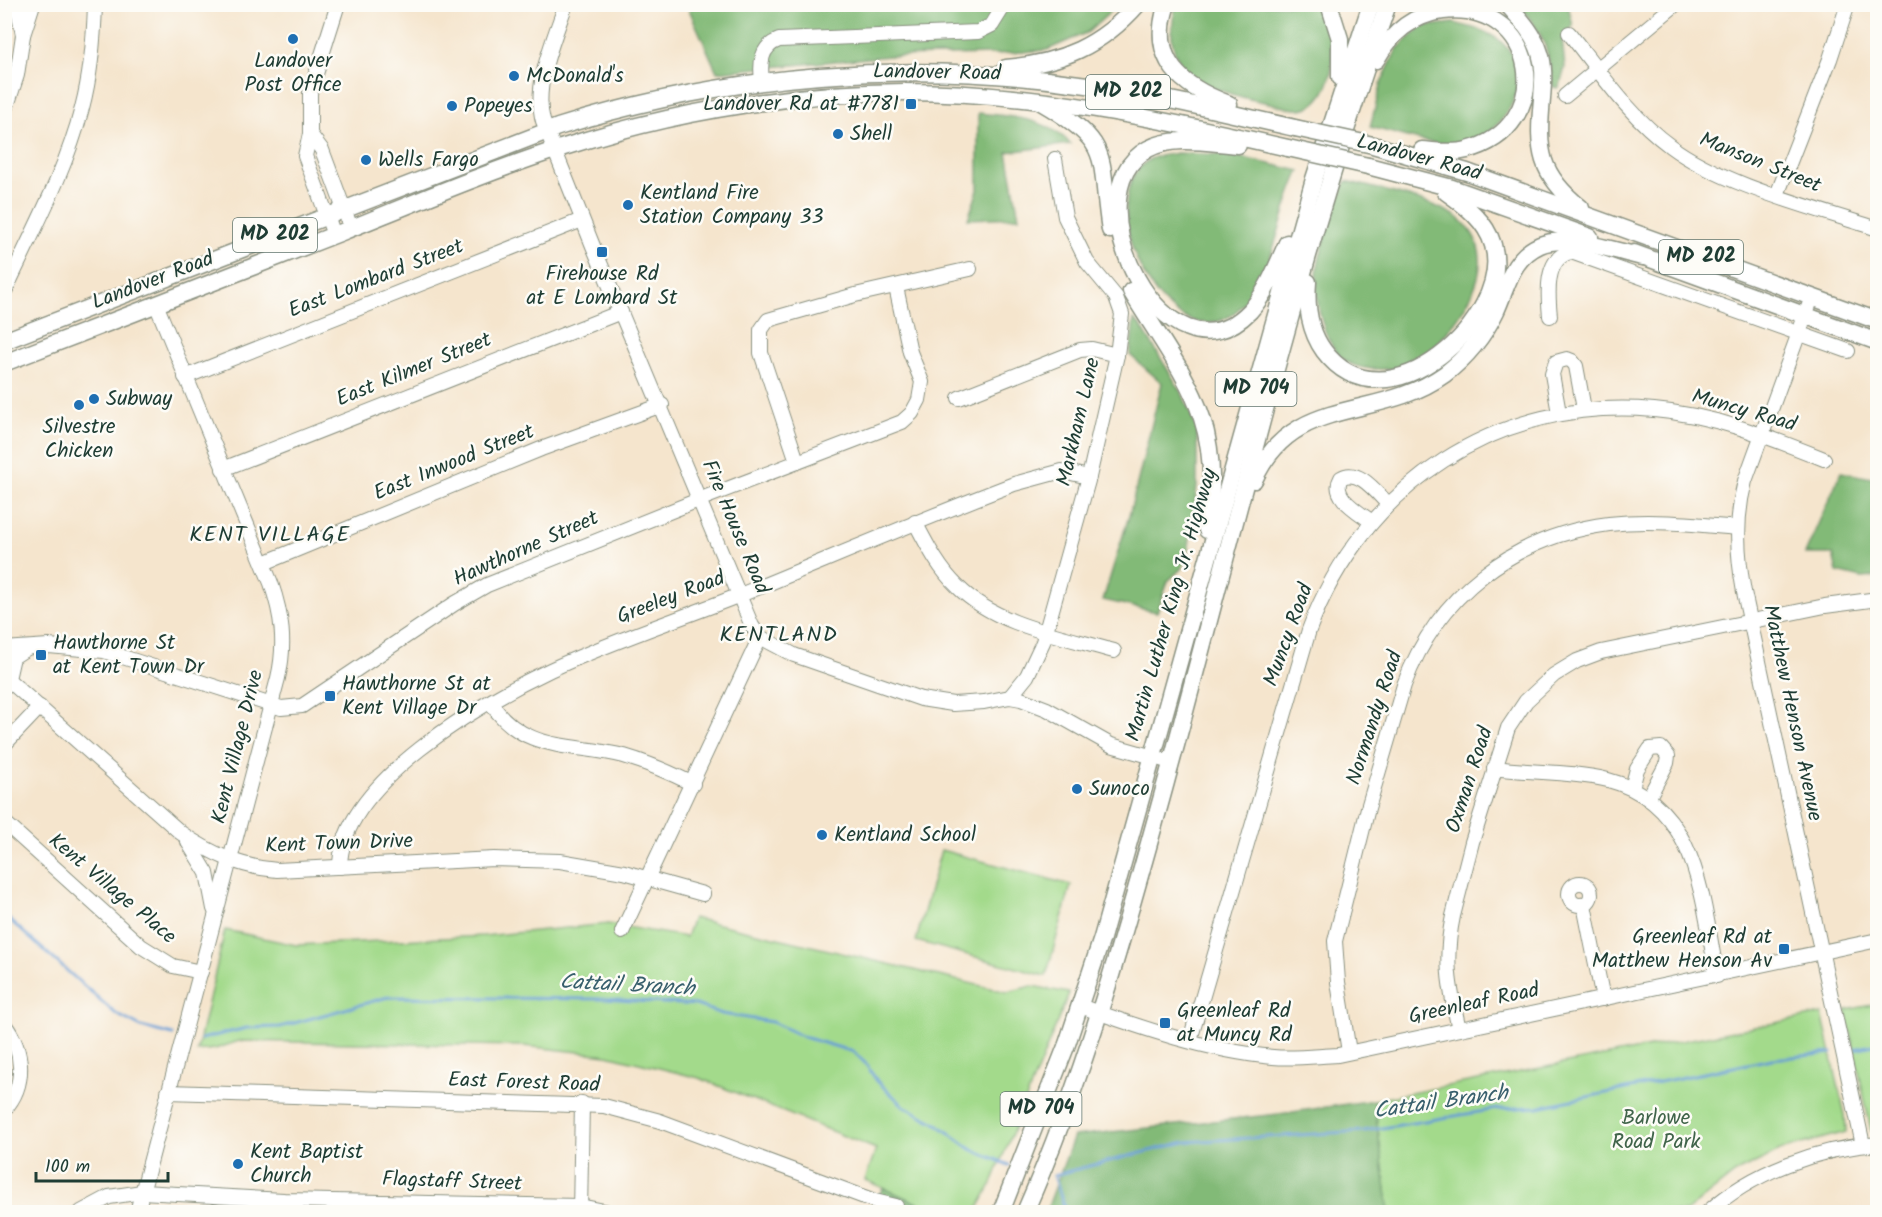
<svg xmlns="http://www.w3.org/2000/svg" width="1882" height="1217" font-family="Kalam,sans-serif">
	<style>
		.green { fill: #a3da8b; stroke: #618c60; stroke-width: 1.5 }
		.forest { fill: #82ba77; stroke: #507c56; stroke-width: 1.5 }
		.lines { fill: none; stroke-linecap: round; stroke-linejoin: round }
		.stream { stroke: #669dd4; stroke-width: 3 }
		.minor-casing { stroke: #8a9180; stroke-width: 16 }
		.major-casing { stroke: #8a9180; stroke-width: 19 }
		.minor { stroke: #fff; stroke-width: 14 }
		.major { stroke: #fff; stroke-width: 16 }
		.major-bridge-casing { stroke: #8a9180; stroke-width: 19; stroke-linecap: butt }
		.major-bridge { stroke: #fff; stroke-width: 16 }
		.poi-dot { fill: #1f6fb2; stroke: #fdfcf7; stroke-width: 2 }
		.labels { text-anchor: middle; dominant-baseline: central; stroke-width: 5; stroke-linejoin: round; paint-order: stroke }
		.shield { fill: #fdfcf7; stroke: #62766e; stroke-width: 1.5 }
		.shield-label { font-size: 20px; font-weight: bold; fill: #1f3d34 }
		.poi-label { font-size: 21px; fill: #1f3d34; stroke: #fdfcf7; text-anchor: start }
		.street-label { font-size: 21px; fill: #1f3d34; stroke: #fdfcf7 }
		.park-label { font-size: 21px; fill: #40644a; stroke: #fdfcf7 }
		.neighbourhood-label { font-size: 22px; letter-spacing: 1.5px; fill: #1f3d34; stroke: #fdfcf7 }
		.water-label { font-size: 22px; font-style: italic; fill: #385f6c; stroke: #fdfcf7 }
	</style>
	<rect width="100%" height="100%" fill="#fdfcf7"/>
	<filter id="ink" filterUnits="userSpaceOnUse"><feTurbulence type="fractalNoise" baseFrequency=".0167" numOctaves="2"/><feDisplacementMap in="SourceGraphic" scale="12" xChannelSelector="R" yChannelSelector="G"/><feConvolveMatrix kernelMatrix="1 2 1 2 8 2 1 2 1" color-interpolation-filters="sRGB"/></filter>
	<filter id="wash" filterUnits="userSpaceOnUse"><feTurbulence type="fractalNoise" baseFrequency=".008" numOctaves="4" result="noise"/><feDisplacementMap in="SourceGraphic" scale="24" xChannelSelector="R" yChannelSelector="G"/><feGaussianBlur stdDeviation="1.35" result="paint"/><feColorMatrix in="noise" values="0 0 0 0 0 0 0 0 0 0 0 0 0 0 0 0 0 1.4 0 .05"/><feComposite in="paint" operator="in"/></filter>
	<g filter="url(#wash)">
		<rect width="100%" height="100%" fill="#f5e5cd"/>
		<!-- green -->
		<g class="green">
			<path d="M941,850L1071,885L1046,976L916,941Z"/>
			<path d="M693,918L1007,992L1032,986L1069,993L992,1183L976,1212H938L865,1180L876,1149L699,1078L607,1055L524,1046L239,1041L215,1049L197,1051L225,930L296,945L484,936L608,924L686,937Z"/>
			<path d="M1877,1004H1878L1877,1132L1871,1131L1846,1010Z"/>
			<path d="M1822,1014L1845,1115L1846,1132L1784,1149L1738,1171L1686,1212H1389L1374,1100Z"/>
		</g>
		<!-- forest -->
		<g class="forest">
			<path d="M687,5H1118L1088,32L1047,50L997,54L890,56L717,72Z"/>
			<path d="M1177,5H1315C1328,23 1333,43 1332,65C1331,83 1321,107 1300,109C1291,110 1278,105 1269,103C1230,95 1169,83 1172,31C1173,21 1173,13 1177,5Z"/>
			<path d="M1519,5H1568L1573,26L1562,38L1565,68L1559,88L1553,87C1548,47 1545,36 1519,5Z"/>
			<path d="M1454,23C1474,28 1492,31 1507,48C1538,81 1500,141 1460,144C1431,147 1397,133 1370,127L1382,81L1397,49L1423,26Z"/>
			<path d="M978,113C1013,117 1045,117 1071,144L1007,152L1019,217L968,219L978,190Z"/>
			<path d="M1177,153L1231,155L1300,171C1279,212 1277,264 1246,301C1177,385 1081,203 1150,159C1157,155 1169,155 1177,153Z"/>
			<path d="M1346,181C1374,188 1442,202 1462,221C1496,254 1476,294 1452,326C1441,340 1429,355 1412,363C1395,372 1357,372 1342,358C1322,339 1314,298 1317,272C1319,249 1338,204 1346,181Z"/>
			<path d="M1134,320L1141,326L1182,393L1197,429V486L1189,546L1182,568L1168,581L1157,612L1103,600L1129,516L1162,383L1130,355Z"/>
			<path d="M1841,472L1877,479L1878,570L1875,577L1862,578L1837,572L1833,554H1805Z"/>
			<path d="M1374,1100L1389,1212H1046L1074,1136L1279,1114Z"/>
			<path d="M883,1188L938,1212H872Z"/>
		</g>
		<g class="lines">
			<!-- stream -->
			<g class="stream">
				<path d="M4,915L116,1014L141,1027L173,1035"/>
				<path d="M201,1039L247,1028L280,1027L388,997L604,999L696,1005L722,1014L772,1022L804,1037L854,1052L865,1063L877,1081L904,1106L937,1124L971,1149L1009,1165"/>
				<path d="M1854,1049L1878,1044"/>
				<path d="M1066,1212L1054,1175L1185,1142L1364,1131L1497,1109L1538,1107L1772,1059L1832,1053"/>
			</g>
		</g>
	</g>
	<g filter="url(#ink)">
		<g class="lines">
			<!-- minor casing -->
			<g class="minor-casing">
				<g id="minor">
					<path d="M17,4L23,35"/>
					<path d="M566,4C554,39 533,85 543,121L593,246L752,626L760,637L794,655L921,699L953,704L984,702L1010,697L1021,699L1047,709L1111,745L1171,762"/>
					<path d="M1569,33C1600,72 1630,117 1670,146C1722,185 1815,208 1878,229"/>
					<path d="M762,81C760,64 760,47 779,40L978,32L992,25L1005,4"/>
					<path d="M1565,96L1676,4"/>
					<path d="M4,115L17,75L23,35L33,4"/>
					<path d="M310,134L322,150L351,228"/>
					<path d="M1777,195L1830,59L1848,4"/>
					<path d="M334,235L305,156L310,134V93L338,4"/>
					<path d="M6,289C33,231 66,171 82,108C91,74 94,40 95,4"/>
					<path d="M1812,297L1745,481C1735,519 1737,554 1744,592L1863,1145"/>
					<path d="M1550,316C1548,296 1544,257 1571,252L1848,351"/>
					<path d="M185,377L582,220"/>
					<path d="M959,398L1080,350L1092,349L1117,355"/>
					<path d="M1559,413L1552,374L1556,362L1567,359L1572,361L1576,366L1584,409"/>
					<path d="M797,461L761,353V330L768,320L855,295L970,269"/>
					<path d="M223,469L621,312"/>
					<path d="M915,522C927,545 939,569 958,587C997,626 1063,636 1114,651"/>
					<path d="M1372,522C1359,512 1330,497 1341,478C1358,467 1377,493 1388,504"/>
					<path d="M264,563L541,449L662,405"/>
					<path d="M4,649L49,646L104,651L281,708L302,706L454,604L487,585L701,499L902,422L912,413L919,400L922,382L910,352L896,287"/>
					<path d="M4,676L181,833C212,854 240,867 277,870L494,859L560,861L624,872L703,894"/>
					<path d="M8,679L13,657L27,648"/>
					<path d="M1010,697L1027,676L1043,642L1089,477L1117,355L1122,314L1116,297L1087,262L1065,217L1055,159"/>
					<path d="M491,703C523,753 573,743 624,756C648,763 671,773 693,784"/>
					<path d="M4,745L40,707"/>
					<path d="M1494,768C1531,773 1572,771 1608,780C1698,803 1702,899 1717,976"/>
					<path d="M1632,788L1637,769L1650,749L1661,748L1668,756L1667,763L1649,797"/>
					<path d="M4,822L141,946L173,966L201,972"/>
					<path d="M188,842L207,873L214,909"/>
					<path d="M340,867C340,783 483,702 550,670C612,641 677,620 740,595C831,558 922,519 1014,484L1062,471L1089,477"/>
					<circle cx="1580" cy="894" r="11"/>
					<path d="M1584,905L1603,999"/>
					<path d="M622,932L760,637"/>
					<path d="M1080,1006C1141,1028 1208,1051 1273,1057C1295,1059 1316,1056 1338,1055L1878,940"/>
					<path d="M4,1024C24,1050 27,1085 4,1110"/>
					<path d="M1459,1029C1449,986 1444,959 1453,916L1472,842L1508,728L1526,701L1554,675L1577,661L1601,652L1825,606L1878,599"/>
					<path d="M1190,1040L1309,630C1363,485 1499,396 1654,410C1714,415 1769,437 1824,459"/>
					<path d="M1349,1052L1338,982L1335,941L1368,808L1404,685C1437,595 1514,536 1609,524C1651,519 1695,524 1737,528"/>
					<path d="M168,1092L604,1106L660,1121L875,1201L896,1206"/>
					<path d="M81,1212L109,1197L142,1192L284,1200L580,1206L609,1212"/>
					<path d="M137,1212L278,678C286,644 282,615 271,583L156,304"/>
					<path d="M580,1212L582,1103"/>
					<path d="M1708,1212C1752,1172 1818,1148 1878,1144"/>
				</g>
			</g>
			<!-- major casing -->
			<g class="major-casing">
				<g id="major">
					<path d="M1167,4C1148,60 1182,87 1229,104"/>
					<path d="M1329,4L1340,39V77"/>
					<path d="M1507,4C1520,19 1534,33 1540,53C1545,68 1543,83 1542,99C1537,151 1539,174 1581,208"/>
					<path d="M1376,60C1391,34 1411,15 1443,11C1540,0 1558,127 1467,150C1452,154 1437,151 1422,150"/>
					<path d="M1006,68C1061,63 1101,46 1138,4"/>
					<path d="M1041,102C1115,145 1098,154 1110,230"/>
					<path d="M1238,145C1210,143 1173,135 1148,149C1066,194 1167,396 1250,311C1267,292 1277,266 1287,243"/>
					<path d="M1373,145L1467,172L1878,321"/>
					<path d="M1368,166L1452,188L1590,237"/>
					<path d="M1634,253L1878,342"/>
					<path d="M1308,282C1306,306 1310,332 1324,351C1386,434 1514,317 1493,245C1486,221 1466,206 1446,192"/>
					<path d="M1131,291C1185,380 1225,418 1207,530"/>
					<path d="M4,341L558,127C729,73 909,59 1087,85C1157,95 1226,113 1295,128"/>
					<path d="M4,363C117,320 229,276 342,232C414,203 487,172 561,148C672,112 787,93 904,92C1035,92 1160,119 1288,148"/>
					<path d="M1254,480C1294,392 1377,423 1445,374C1467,357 1484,336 1496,311C1508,285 1511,258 1540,245C1566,234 1616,251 1643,257"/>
					<path d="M1001,1212L1067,1044L1102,938L1314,179L1371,4"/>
					<path d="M1025,1212C1089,1067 1130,913 1172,760C1240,508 1301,251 1388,4"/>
				</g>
			</g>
			<!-- minor -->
			<use href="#minor" class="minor"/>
			<!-- major -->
			<use href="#major" class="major"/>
			<!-- major-bridge casing -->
			<g class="major-bridge-casing">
				<g id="major-bridge">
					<path d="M1295,128L1373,145"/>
					<path d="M1288,148L1368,166"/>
				</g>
			</g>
			<!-- major-bridge -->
			<use href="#major-bridge" class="major-bridge"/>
		</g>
	</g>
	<!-- markers -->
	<g class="poi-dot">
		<circle cx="293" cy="39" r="6"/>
		<circle cx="514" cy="76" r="6"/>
		<rect x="905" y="98" width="12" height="12" rx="3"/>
		<circle cx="452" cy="106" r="6"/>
		<circle cx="838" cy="134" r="6"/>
		<circle cx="366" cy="160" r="6"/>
		<circle cx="628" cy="205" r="6"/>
		<rect x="596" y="246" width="12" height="12" rx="3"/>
		<circle cx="94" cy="399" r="6"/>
		<circle cx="79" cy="405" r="6"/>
		<rect x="35" y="649" width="12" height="12" rx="3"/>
		<rect x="324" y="690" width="12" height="12" rx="3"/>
		<circle cx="1077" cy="789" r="6"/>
		<circle cx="822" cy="835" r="6"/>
		<rect x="1778" y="943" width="12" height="12" rx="3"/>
		<rect x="1159" y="1017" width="12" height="12" rx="3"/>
		<circle cx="238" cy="1164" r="6"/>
	</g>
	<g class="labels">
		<!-- shield labels -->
		<g class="shield">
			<rect x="1086" y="75" width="84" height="34" rx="4.5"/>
			<rect x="233" y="218" width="84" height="34" rx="4.5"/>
			<rect x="1659" y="240" width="84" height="34" rx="4.5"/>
			<rect x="1215.5" y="372" width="81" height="34" rx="4.5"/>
			<rect x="1000.5" y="1092" width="81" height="34" rx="4.5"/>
		</g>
		<g class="shield-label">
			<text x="1128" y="92">MD 202</text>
			<text x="275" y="235">MD 202</text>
			<text x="1701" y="257">MD 202</text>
			<text x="1256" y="389">MD 704</text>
			<text x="1041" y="1109">MD 704</text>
		</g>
		<!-- poi labels -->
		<g class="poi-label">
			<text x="293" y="61" text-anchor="middle">Landover<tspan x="293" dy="24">Post Office</tspan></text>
			<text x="526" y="76">McDonald's</text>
			<text x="899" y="104" text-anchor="end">Landover Rd at #7781</text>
			<text x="464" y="106">Popeyes</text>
			<text x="850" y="134">Shell</text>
			<text x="378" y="160">Wells Fargo</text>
			<text x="640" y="193">Kentland Fire<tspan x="640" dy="24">Station Company 33</tspan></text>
			<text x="602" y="274" text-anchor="middle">Firehouse Rd<tspan x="602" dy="24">at E Lombard St</tspan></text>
			<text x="106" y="399">Subway</text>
			<text x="79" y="427" text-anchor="middle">Silvestre<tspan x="79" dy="24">Chicken</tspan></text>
			<text x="53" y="643">Hawthorne St<tspan x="53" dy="24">at Kent Town Dr</tspan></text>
			<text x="342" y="684">Hawthorne St at<tspan x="342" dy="24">Kent Village Dr</tspan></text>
			<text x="1089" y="789">Sunoco</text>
			<text x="834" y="835">Kentland School</text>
			<text x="1772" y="937" text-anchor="end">Greenleaf Rd at<tspan x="1772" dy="24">Matthew Henson Av</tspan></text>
			<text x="1177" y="1011">Greenleaf Rd<tspan x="1177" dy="24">at Muncy Rd</tspan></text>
			<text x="250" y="1152">Kent Baptist<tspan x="250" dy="24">Church</tspan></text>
		</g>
		<!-- street labels -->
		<g class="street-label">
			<text transform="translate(937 73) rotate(1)">Landover Road</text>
			<text transform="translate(1419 158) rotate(15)">Landover Road</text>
			<text transform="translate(1760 163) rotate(22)">Manson Street</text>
			<text transform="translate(376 279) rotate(-21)">East Lombard Street</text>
			<text transform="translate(153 281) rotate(-21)">Landover Road</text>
			<text transform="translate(414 370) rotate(-22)">East Kilmer Street</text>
			<text transform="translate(1744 411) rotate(16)">Muncy Road</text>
			<text transform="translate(1079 422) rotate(-77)">Markham Lane</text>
			<text transform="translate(454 463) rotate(-22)">East Inwood Street</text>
			<text transform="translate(735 527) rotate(67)">Fire House Road</text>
			<text transform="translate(526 549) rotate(-24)">Hawthorne Street</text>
			<text transform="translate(671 598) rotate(-21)">Greeley Road</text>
			<text transform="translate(1172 605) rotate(-74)">Martin Luther King Jr. Highway</text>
			<text transform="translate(1289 635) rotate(-70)">Muncy Road</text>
			<text transform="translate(1792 713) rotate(78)">Matthew Henson Avenue</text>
			<text transform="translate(1375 718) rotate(-72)">Normandy Road</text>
			<text transform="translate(238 747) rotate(-76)">Kent Village Drive</text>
			<text transform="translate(1470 780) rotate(-72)">Oxman Road</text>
			<text transform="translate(339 844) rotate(-2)">Kent Town Drive</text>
			<text transform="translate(112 889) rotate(40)">Kent Village Place</text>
			<text transform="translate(1474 1004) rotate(-12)">Greenleaf Road</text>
			<text transform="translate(524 1083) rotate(2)">East Forest Road</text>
			<text transform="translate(452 1182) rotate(2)">Flagstaff Street</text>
		</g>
		<!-- park labels -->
		<g class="park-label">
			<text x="1656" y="1118">Barlowe<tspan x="1656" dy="24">Road Park</tspan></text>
		</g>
		<!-- neighbourhood labels -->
		<g class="neighbourhood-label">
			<text x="270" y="535">KENT VILLAGE</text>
			<text x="779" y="635">KENTLAND</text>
		</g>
		<!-- water labels -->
		<g class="water-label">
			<text transform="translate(627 986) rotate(3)">Cattail Branch</text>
			<text transform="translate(1441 1103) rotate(-8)">Cattail Branch</text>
		</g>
	</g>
	<!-- margin -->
	<rect width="1882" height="1217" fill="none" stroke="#fdfcf7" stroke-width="24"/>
	<!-- scale -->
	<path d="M36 1172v9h132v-9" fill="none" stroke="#1f3d34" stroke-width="3"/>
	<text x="45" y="1172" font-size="18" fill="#1f3d34" stroke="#fdfcf7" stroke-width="4.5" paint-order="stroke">100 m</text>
</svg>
